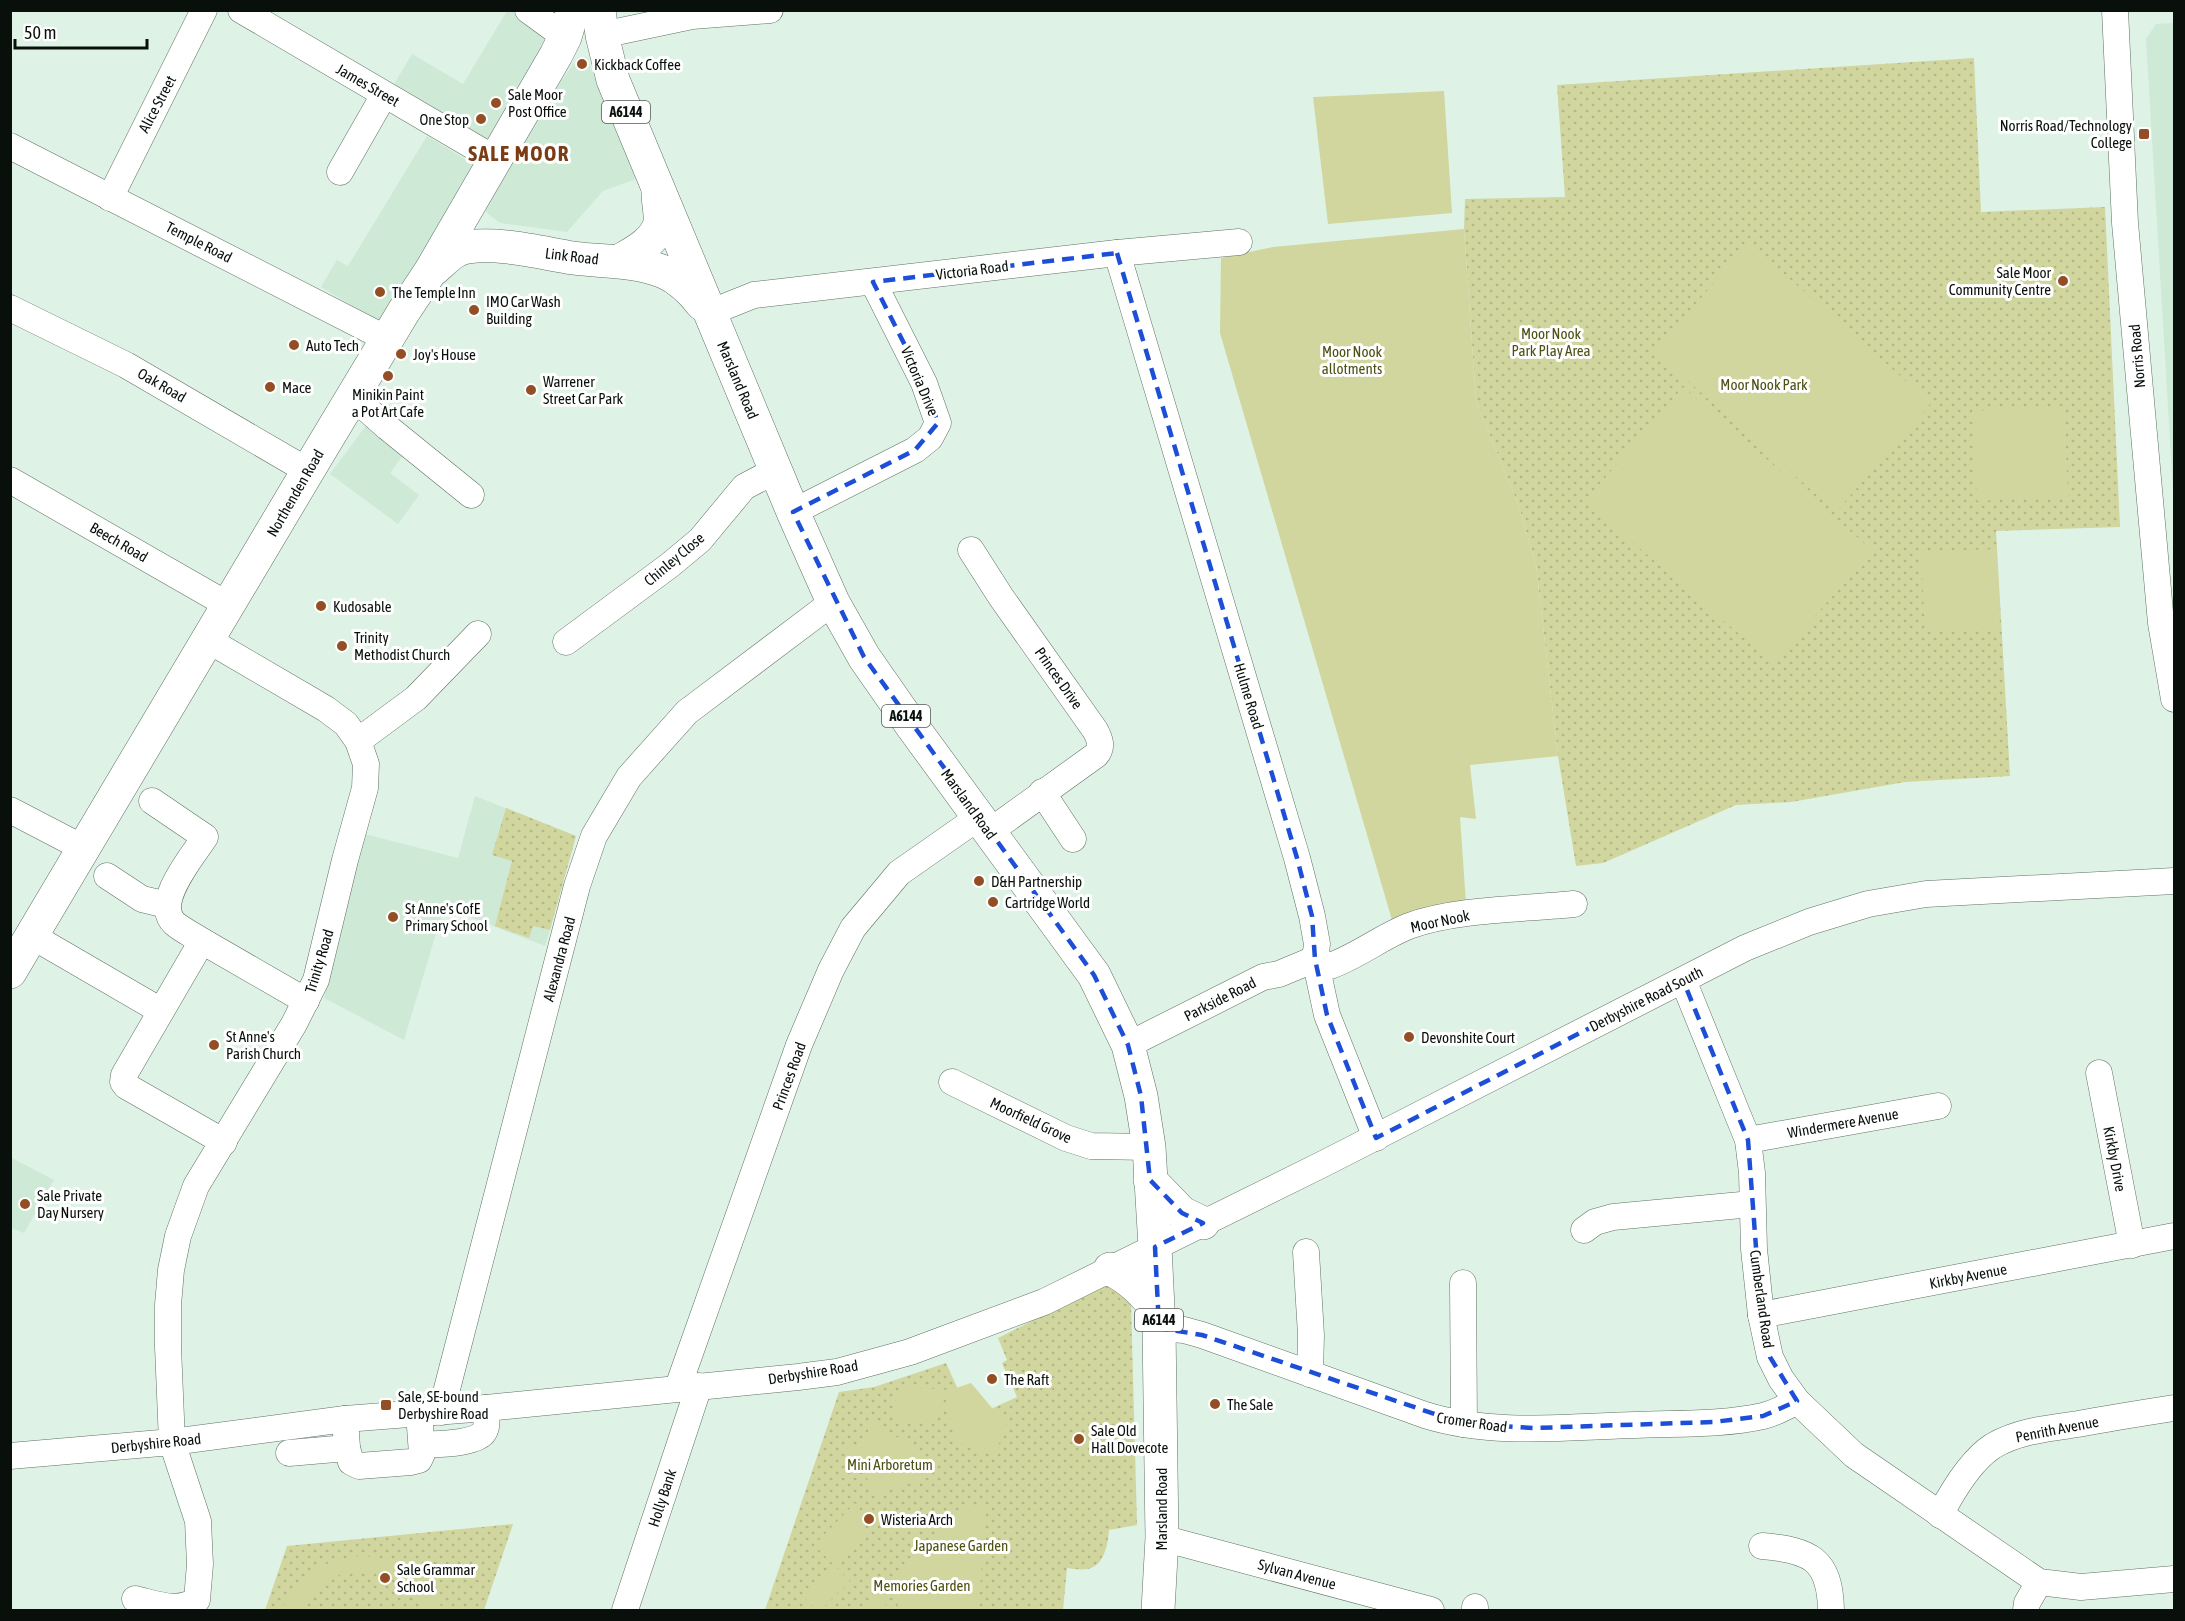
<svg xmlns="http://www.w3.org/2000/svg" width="2185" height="1621" font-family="'Asap Condensed',sans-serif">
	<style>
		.built { fill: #cee9d6 }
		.grass { fill: url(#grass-dots) }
		.garden { fill: #d1d69f }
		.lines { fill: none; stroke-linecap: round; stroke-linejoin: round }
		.minor-casing { stroke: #5f7164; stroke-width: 27 }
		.major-casing { stroke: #5f7164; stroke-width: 34 }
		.minor { stroke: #fff; stroke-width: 26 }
		.major { stroke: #fff; stroke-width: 33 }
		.marked { fill: none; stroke: #1d4ed8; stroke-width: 4.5; stroke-dasharray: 12 8; stroke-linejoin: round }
		.poi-dot { fill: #934e25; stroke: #fff; stroke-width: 2 }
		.labels { text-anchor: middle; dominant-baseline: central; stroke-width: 6; stroke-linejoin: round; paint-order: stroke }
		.shield { fill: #fff; stroke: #535854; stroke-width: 1.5 }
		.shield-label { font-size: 14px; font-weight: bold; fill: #09100b }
		.poi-label { font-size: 15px; fill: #09100b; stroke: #fff; text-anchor: start }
		.street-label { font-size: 15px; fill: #09100b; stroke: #fff }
		.park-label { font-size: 15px; fill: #4d5114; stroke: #fff }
		.district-label { font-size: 21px; font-weight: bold; letter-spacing: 1.5px; fill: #7a3b15; stroke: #fff }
	</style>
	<defs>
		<pattern id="grass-dots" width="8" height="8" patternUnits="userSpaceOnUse" patternTransform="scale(1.5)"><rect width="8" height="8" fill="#d1d69f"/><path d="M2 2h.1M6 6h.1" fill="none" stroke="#b2b788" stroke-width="1.8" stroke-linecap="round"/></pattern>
	</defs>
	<rect width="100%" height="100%" fill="#def3e5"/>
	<!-- built -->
	<g class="built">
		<path d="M507,11H515L553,33L488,143L393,86L412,54L463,84Z"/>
		<path d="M2174,23V508L2146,39L2156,24Z"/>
		<path d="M578,57H587L636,179L603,191L567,232L500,223L487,213L484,203L539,113Z"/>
		<path d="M427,136L475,165L380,323L321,287L337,260L348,266Z"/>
		<path d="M368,423L406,451L390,473L419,495L398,524L330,474Z"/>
		<path d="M475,796L576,836L545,946L444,907L404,1040L324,998L365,834L458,858Z"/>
		<path d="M10,1157L54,1180L24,1233L11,1228Z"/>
	</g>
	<!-- grass -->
	<g class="grass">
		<path d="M1974,58L1981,212L2105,207L2120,527L1996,531L2010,776L1905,782L1791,802L1736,805L1603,863L1576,866L1558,756L1536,565L1518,504L1476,401L1464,229L1465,199L1565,197L1557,85Z"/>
		<path d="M506,808L576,836L550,930L533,926L529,938L495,926L512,861L492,855Z"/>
		<path d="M1107,1283L1131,1304L1137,1525L1109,1530C1108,1544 1104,1567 1087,1569C1081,1570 1073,1569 1067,1568L1063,1610H765L839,1392L874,1387L946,1363L971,1418L1017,1397L1002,1363L1007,1360L998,1338Z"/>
		<path d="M513,1524L484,1610H265L287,1546Z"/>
	</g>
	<!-- garden -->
	<g class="garden">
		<path d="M1444,91L1452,213L1328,224L1313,97Z"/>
		<path d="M1464,229L1476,401L1518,504L1536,565L1558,756L1470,765L1476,819L1460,817L1466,903L1435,906L1392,920L1220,333L1221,258L1273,247Z"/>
		<path d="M1749,243L1931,403L1836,512L1654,351Z"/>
		<path d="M1683,387L1872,550L1774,664L1585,501Z"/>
		<path d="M2064,406L2068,496L1977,501L1972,411Z"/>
		<path d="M1996,549L1999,628L1925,631L1921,552Z"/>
		<path d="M971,1383L1008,1427L993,1455L955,1441L944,1392L942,1406L926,1422L894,1421L891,1410L903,1387L950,1390Z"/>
		<path d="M871,1421L921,1452L922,1480L871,1496L863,1460C858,1464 852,1466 846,1460C842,1447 854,1441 863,1449Z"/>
		<path d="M855,1503L859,1507L866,1532L833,1564L850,1581L821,1610H817L802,1595L833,1564L814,1545Z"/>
		<path d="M987,1504L978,1610H899L890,1580L968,1506Z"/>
		<path d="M361,1556C400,1557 427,1574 443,1610H425C396,1557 329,1559 299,1610H282C298,1574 323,1560 361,1556Z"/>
		<path d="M882,1590L887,1610H861Z"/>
	</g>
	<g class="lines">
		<!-- minor casing -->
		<g class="minor-casing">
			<g id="minor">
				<path d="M241,10L495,159"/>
				<path d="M528,10L565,37"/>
				<path d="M2115,10L2125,223L2161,623L2174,699"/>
				<path d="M602,35L692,16L770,10"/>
				<path d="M10,146L387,339"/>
				<path d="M340,172L384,95"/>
				<path d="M110,198L204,10"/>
				<path d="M1117,253L1297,858L1312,916L1317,944L1315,959L1327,1015L1376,1138"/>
				<path d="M10,308L126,365L308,471"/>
				<path d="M709,313L754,295L1117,253L1239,242"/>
				<path d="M353,397L387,427L471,495"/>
				<path d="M10,480L228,605"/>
				<path d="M793,512L915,450L930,438L938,423L924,383L873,282"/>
				<path d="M971,550L1001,597L1095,730C1100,739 1103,747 1096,755L989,832"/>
				<path d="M566,642L670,565L700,540L744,487L776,470"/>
				<path d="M358,741L416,698L478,634"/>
				<path d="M1042,792L1073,839"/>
				<path d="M152,801L205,837C193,856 153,902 174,923C182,930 193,935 202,941"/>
				<path d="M10,810L83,848"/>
				<path d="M107,876L142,899L167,905"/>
				<path d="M32,936L161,1011"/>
				<path d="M1315,959L1330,966C1358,956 1381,937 1409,926C1455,909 1524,909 1574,904"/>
				<path d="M1683,980L1748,1140L1752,1173L1754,1249L1761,1315L1770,1357L1781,1379L1797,1401L1854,1455L2039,1582L2081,1587L2174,1579"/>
				<path d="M1128,1045L1263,977L1279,974L1315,959"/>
				<path d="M2099,1073L2132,1245"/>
				<path d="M952,1082L1066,1138L1091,1146L1149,1147"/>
				<path d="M1748,1140L1938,1106"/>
				<path d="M224,1142L126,1086L123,1082L124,1075L202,941L306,1001"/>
				<path d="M1584,1230L1595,1222L1613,1217L1752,1204"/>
				<path d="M1306,1252L1311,1335L1310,1374"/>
				<path d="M1463,1283L1464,1424"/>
				<path d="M1761,1315L2174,1236"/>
				<path d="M1159,1328L1184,1330L1202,1335L1425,1415C1492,1436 1566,1427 1635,1425C1678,1423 1722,1425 1763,1416C1776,1413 1786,1407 1797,1401"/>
				<path d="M678,1387L799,1045L831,970L853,928L899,873L979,817"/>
				<path d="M441,1412L577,886L594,836L629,777L687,712L833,602"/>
				<path d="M345,1419L347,1448L351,1462L359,1466L411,1462L419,1460L422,1454L419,1413"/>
				<path d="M422,1445C436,1444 477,1444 484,1432C488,1426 486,1415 486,1408"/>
				<path d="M289,1453L347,1448"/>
				<path d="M10,1456L172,1442L345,1419L486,1408L798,1377L837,1372L910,1352L1044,1302L1327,1162L1745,948L1809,922L1868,904L1926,894L2174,881"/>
				<path d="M1940,1515C1952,1492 1971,1460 1993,1446C2018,1431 2050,1428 2078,1424C2110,1418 2142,1413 2174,1408"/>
				<path d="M1162,1538L1431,1610"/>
				<path d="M1762,1546C1810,1550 1830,1559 1831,1610"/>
				<path d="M135,1599C157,1604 178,1613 197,1600L200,1564L198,1521L172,1442L168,1347V1305L171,1270L178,1236L196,1186L294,1024L316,980L345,860L365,788L366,764L358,741L346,724L326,709L208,640"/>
				<path d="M1475,1607V1610"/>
				<path d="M625,1610L699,1386"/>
				<path d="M2026,1610L2027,1603L2039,1582"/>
			</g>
		</g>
		<!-- major casing -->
		<g class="major-casing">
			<g id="major">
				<path d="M599,10L602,35L613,80L793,512L833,602L864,657L912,726L1094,975L1128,1045L1141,1096L1149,1147L1155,1247L1159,1328L1162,1538L1158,1610"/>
				<path d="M621,260C635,252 655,242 660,223C661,214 658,202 658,193"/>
				<path d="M434,269C445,260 453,249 468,247C499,242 542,253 573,258C604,262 634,260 664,272C680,279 691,290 702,304"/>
				<path d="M10,972L318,454L404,311L430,272L556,55L565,37L573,10"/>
				<path d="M1150,1180L1182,1213L1203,1223"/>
				<path d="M1110,1269C1131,1279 1144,1293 1158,1311"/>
			</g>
		</g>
		<!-- minor -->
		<use href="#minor" class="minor"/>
		<!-- major -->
		<use href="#major" class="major"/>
	</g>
	<!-- marked area -->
	<path class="marked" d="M1117,253L1297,858L1312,916L1315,959L1327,1015L1376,1138L1683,980L1748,1140L1761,1315L1770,1357L1797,1401L1763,1416L1713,1422L1534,1428L1464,1424L1202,1335L1159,1328L1155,1247L1203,1223L1182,1213L1150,1180L1141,1096L1128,1045L1094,975L864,657L793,512L915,450L938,423L924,383L873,282Z"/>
	<!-- markers -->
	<g class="poi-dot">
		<circle cx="582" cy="64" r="6"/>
		<circle cx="496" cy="103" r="6"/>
		<circle cx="481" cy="119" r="6"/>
		<rect x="2138" y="128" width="12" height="12" rx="3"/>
		<circle cx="2063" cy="281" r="6"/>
		<circle cx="380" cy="292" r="6"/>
		<circle cx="474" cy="310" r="6"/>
		<circle cx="294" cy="345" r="6"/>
		<circle cx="401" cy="354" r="6"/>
		<circle cx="388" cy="376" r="6"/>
		<circle cx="270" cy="387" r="6"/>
		<circle cx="531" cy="390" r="6"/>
		<circle cx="321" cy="606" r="6"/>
		<circle cx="342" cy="646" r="6"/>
		<circle cx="979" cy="881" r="6"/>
		<circle cx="993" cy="902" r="6"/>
		<circle cx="393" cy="917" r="6"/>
		<circle cx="1409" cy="1037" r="6"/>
		<circle cx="214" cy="1045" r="6"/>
		<circle cx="25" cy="1204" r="6"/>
		<circle cx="992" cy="1379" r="6"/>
		<circle cx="1215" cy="1404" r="6"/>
		<rect x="380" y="1399" width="12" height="12" rx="3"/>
		<circle cx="1079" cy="1439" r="6"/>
		<circle cx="869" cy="1519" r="6"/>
		<circle cx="385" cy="1578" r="6"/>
	</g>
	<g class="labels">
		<!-- shield labels -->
		<g class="shield">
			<rect x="602" y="101" width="48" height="22" rx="4.5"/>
			<rect x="882" y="705" width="48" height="22" rx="4.5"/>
			<rect x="1135" y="1309" width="48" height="22" rx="4.5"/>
		</g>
		<g class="shield-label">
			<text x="626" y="112">A6144</text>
			<text x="906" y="716">A6144</text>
			<text x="1159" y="1320">A6144</text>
		</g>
		<!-- poi labels -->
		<g class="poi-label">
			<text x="594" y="64">Kickback Coffee</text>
			<text x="508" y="94">Sale Moor<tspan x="508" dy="17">Post Office</tspan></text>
			<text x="469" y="119" text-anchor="end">One Stop</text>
			<text x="2132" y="125" text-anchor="end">Norris Road/Technology<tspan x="2132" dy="17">College</tspan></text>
			<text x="2051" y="272" text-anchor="end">Sale Moor<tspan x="2051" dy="17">Community Centre</tspan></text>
			<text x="392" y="292">The Temple Inn</text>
			<text x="486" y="301">IMO Car Wash<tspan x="486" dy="17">Building</tspan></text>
			<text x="306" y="345">Auto Tech</text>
			<text x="413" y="354">Joy's House</text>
			<text x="543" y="381">Warrener<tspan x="543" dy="17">Street Car Park</tspan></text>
			<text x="282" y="387">Mace</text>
			<text x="388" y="394" text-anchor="middle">Minikin Paint<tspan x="388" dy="17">a Pot Art Cafe</tspan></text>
			<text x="333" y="606">Kudosable</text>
			<text x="354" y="637">Trinity<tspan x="354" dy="17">Methodist Church</tspan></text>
			<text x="991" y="881">D&amp;H Partnership</text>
			<text x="1005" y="902">Cartridge World</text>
			<text x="405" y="908">St Anne's CofE<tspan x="405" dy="17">Primary School</tspan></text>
			<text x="226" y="1036">St Anne's<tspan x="226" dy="17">Parish Church</tspan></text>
			<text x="1421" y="1037">Devonshite Court</text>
			<text x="37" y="1195">Sale Private<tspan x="37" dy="17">Day Nursery</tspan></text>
			<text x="1004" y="1379">The Raft</text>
			<text x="398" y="1396">Sale, SE-bound<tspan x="398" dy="17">Derbyshire Road</tspan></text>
			<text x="1227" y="1404">The Sale</text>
			<text x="1091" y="1430">Sale Old<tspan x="1091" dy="17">Hall Dovecote</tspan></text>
			<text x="881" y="1519">Wisteria Arch</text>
			<text x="397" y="1569">Sale Grammar<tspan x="397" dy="17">School</tspan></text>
		</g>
		<!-- street labels -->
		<g class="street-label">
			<text transform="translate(368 85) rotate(30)">James Street</text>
			<text transform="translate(157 104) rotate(-62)">Alice Street</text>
			<text transform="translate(199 242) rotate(27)">Temple Road</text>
			<text transform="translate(572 256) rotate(7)">Link Road</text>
			<text transform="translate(972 270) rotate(-7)">Victoria Road</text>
			<text transform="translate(2137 356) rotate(-95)">Norris Road</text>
			<text transform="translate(738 380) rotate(67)">Marsland Road</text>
			<text transform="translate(920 381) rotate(67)">Victoria Drive</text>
			<text transform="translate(162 385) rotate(30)">Oak Road</text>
			<text transform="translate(295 493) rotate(-60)">Northenden Road</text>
			<text transform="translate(119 542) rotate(30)">Beech Road</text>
			<text transform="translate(674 559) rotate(-40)">Chinley Close</text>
			<text transform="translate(1059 678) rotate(55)">Princes Drive</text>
			<text transform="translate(1249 696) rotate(73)">Hulme Road</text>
			<text transform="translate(969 804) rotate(54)">Marsland Road</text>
			<text transform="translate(1440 921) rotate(-12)">Moor Nook</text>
			<text transform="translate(559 959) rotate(-75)">Alexandra Road</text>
			<text transform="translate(319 961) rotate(-73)">Trinity Road</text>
			<text transform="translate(1220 999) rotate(-27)">Parkside Road</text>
			<text transform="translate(1646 999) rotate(-27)">Derbyshire Road South</text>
			<text transform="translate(789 1076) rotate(-70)">Princes Road</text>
			<text transform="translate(1031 1120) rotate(25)">Moorfield Grove</text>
			<text transform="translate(1843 1123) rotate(-10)">Windermere Avenue</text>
			<text transform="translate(2115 1159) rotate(79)">Kirkby Drive</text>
			<text transform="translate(1968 1276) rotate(-11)">Kirkby Avenue</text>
			<text transform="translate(1762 1299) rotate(82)">Cumberland Road</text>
			<text transform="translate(813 1372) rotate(-9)">Derbyshire Road</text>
			<text transform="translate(1472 1422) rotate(8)">Cromer Road</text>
			<text transform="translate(2057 1429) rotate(-11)">Penrith Avenue</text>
			<text transform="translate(156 1443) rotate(-6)">Derbyshire Road</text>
			<text transform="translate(662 1498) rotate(-72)">Holly Bank</text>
			<text transform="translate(1161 1509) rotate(-90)">Marsland Road</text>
			<text transform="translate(1297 1574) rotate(15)">Sylvan Avenue</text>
		</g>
		<!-- park labels -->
		<g class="park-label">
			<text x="1551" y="333">Moor Nook<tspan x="1551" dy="17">Park Play Area</tspan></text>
			<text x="1352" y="351">Moor Nook<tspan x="1352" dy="17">allotments</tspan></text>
			<text x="1764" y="384">Moor Nook Park</text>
			<text x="890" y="1464">Mini Arboretum</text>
			<text x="961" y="1545">Japanese Garden</text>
			<text x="922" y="1585">Memories Garden</text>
		</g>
		<!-- district labels -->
		<g class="district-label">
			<text x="519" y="153">SALE MOOR</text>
		</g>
	</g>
	<!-- border -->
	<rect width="2185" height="1621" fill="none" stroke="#09100b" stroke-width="24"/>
	<!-- scale -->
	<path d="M15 39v9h132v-9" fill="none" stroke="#09100b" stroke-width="3"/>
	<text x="24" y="39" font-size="18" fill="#09100b" stroke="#ffffff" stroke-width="4.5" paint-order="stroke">50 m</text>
</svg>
